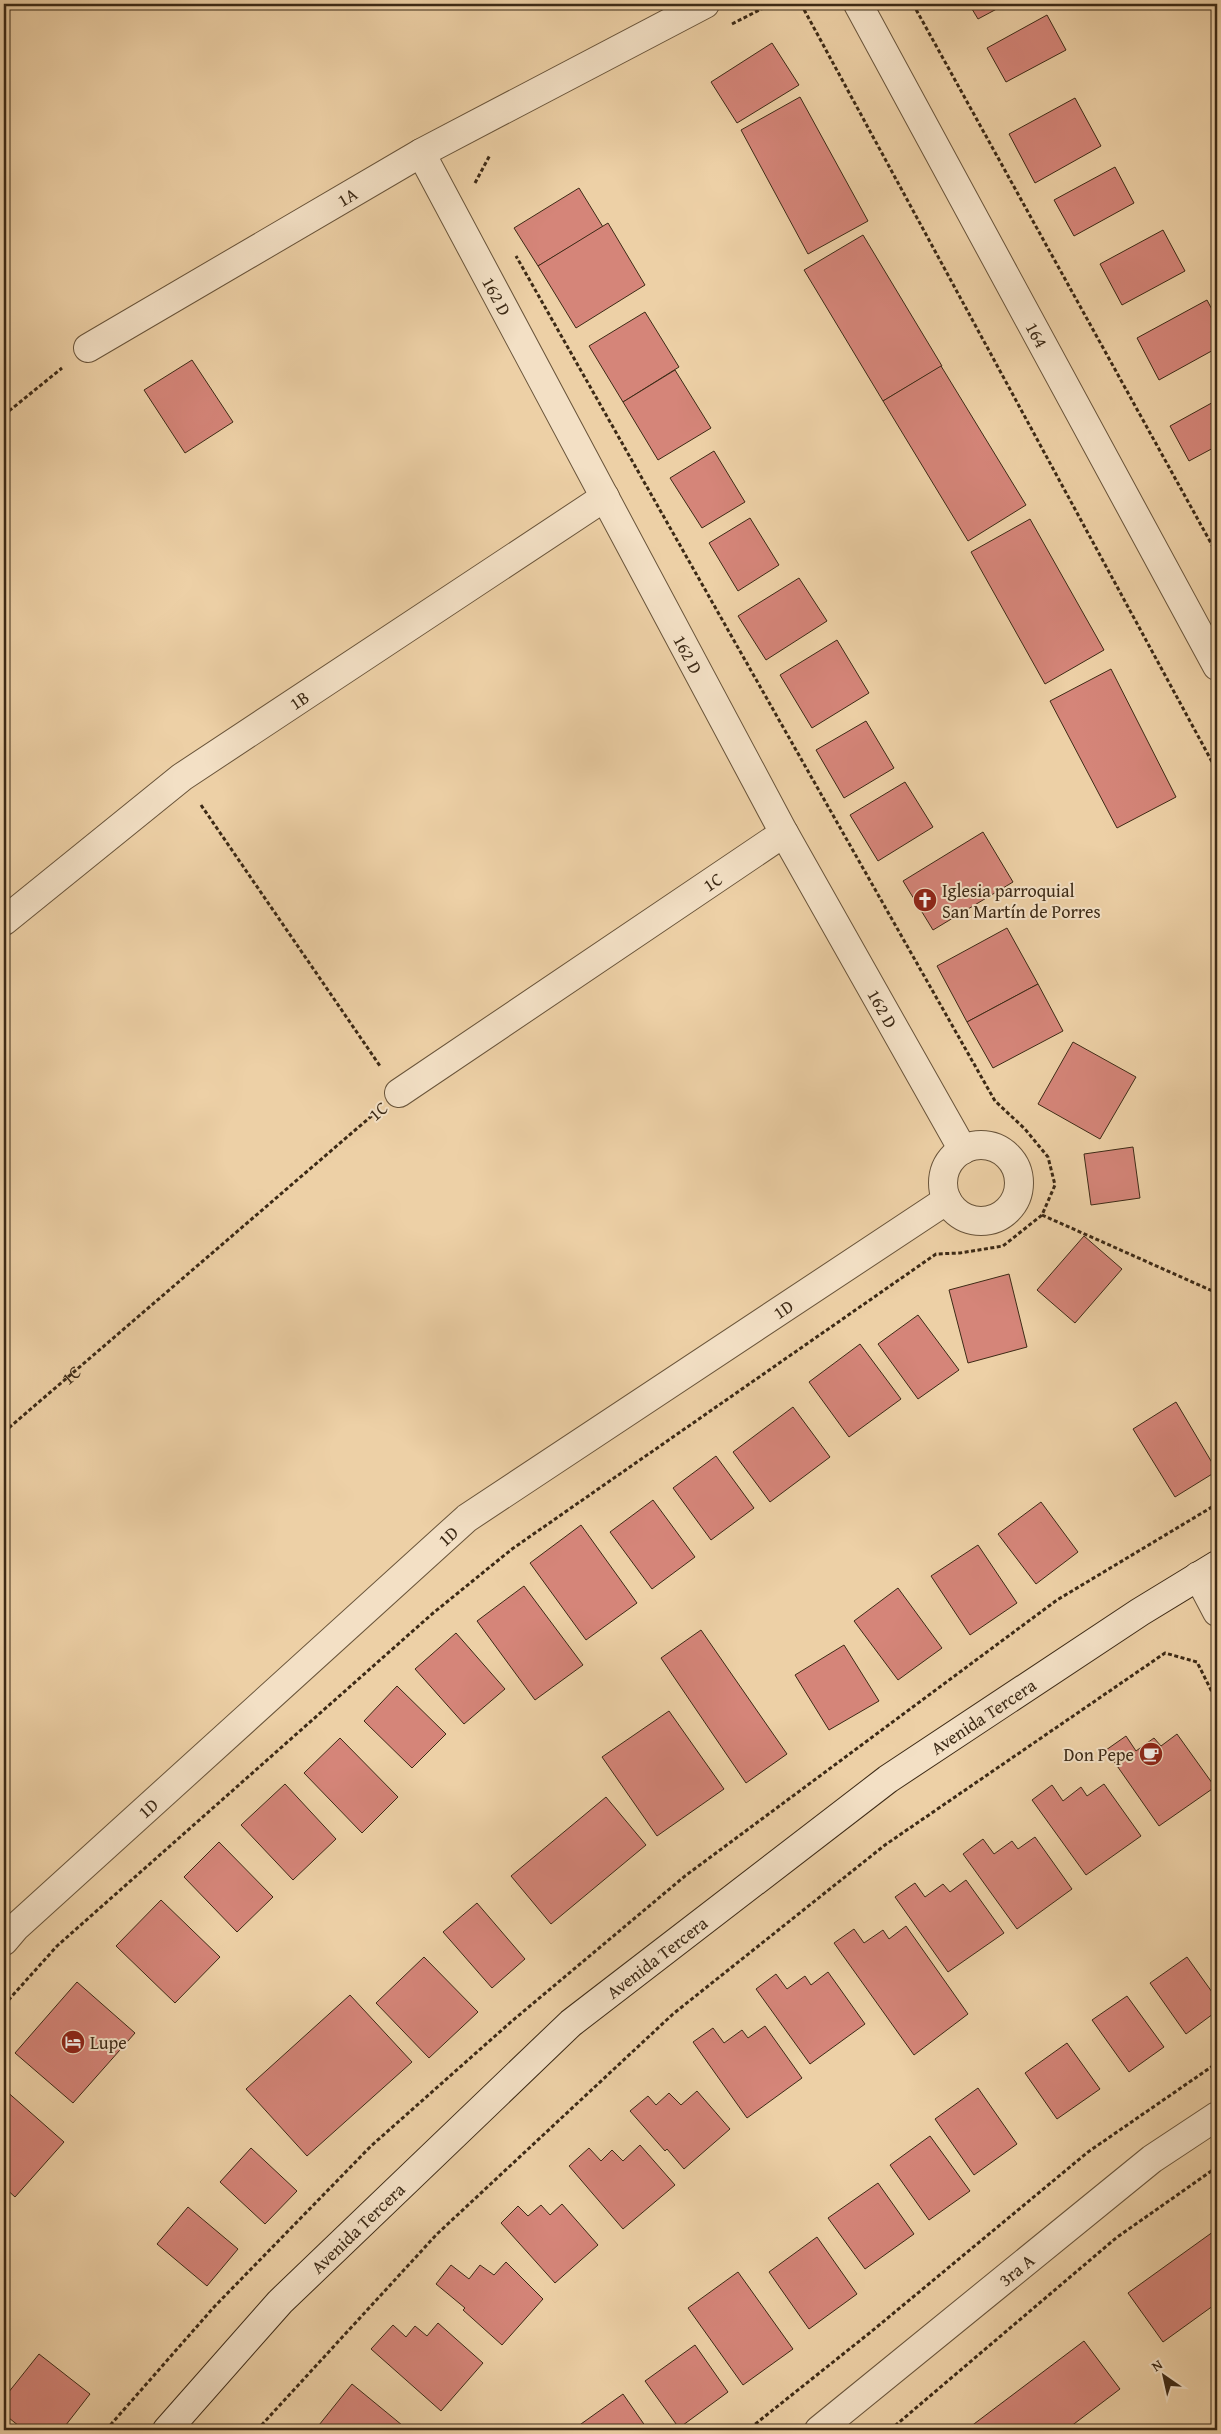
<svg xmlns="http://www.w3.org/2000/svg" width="1221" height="2434" font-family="'Gentium Book Plus',serif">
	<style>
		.building { fill: #d58579; stroke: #3d2a16 }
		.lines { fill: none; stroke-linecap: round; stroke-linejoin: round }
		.minor-casing { stroke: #69543a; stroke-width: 30 }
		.tertiary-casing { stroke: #69543a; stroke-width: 30 }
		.secondary-casing { stroke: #3d2a16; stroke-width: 30 }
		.path { stroke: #3d2a16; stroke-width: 3; stroke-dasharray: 4 2.5; stroke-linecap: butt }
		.minor { stroke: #f3e0c5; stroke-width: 28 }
		.tertiary { stroke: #f3e0c5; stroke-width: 28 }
		.secondary { stroke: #f3e0c5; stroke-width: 28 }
		.labels { text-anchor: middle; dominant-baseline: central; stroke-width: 4; stroke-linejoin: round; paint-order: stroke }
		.street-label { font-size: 18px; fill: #3d2a16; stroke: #f3e0c5 }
		.poi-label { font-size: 18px; fill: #3d2a16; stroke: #f3e0c5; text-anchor: start }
	</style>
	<rect width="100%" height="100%" fill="#edd0a6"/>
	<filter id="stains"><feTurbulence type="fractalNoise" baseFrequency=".004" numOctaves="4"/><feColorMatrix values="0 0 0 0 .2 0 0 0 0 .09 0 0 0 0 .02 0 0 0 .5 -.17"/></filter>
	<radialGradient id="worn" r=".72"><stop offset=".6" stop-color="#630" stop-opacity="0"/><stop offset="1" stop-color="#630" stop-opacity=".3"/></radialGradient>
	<!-- building -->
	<g class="building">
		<path d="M969,4H1006L978,19Z"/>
		<path d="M1047,15L1066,50L1006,82L987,48Z"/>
		<path d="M772,43L799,85L737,123L711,82Z"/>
		<path d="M800,97L868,221L808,254L741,130Z"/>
		<path d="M1075,98L1101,146L1035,183L1009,134Z"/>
		<path d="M1115,167L1134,203L1074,236L1054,200Z"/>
		<path d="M579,188L603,227L538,266L514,228Z"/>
		<path d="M608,223L645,285L576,328L538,266Z"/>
		<path d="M1163,230L1185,271L1122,305L1100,264Z"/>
		<path d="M863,235L942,366L883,401L804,270Z"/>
		<path d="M1207,300L1217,319V348L1159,380L1137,338Z"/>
		<path d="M645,312L679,367L623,402L589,346Z"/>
		<path d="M192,360L233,422L185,453L144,390Z"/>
		<path d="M941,366L1026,505L968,541L883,401Z"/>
		<path d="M675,370L711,428L658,460L623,402Z"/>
		<path d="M1217,400V446L1189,461L1170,426Z"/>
		<path d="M714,451L745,502L702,528L670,478Z"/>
		<path d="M750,518L779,565L738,591L709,543Z"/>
		<path d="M1030,519L1104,650L1045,684L971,552Z"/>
		<path d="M799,578L827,621L766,660L738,616Z"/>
		<path d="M837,640L869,693L812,728L780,675Z"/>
		<path d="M1111,669L1176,797L1117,828L1050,701Z"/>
		<path d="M866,721L894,768L844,798L816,750Z"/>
		<path d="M905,782L933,827L878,861L850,815Z"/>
		<path d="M983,832L1013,882L933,930L903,881Z"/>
		<path d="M1007,928L1038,984L967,1022L937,966Z"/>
		<path d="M1038,984L1063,1031L993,1068L967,1022Z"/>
		<path d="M1073,1042L1136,1077L1100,1139L1038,1104Z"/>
		<path d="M1133,1147L1140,1198L1091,1205L1084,1154Z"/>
		<path d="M1084,1236L1122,1269L1075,1323L1037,1290Z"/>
		<path d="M1009,1274L1027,1347L968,1363L949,1290Z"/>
		<path d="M918,1315L959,1370L918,1399L878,1344Z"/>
		<path d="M860,1344L901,1399L849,1437L809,1382Z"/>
		<path d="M1176,1402L1217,1471L1175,1497L1133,1429Z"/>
		<path d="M793,1407L830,1457L770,1502L733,1452Z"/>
		<path d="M716,1456L754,1508L711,1540L673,1488Z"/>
		<path d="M653,1500L695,1557L652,1589L610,1532Z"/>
		<path d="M1041,1502L1078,1552L1036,1584L998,1534Z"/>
		<path d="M581,1525L637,1603L586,1640L530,1563Z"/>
		<path d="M978,1545L1017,1603L970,1635L931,1576Z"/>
		<path d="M524,1586L583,1665L535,1700L477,1621Z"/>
		<path d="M898,1588L942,1648L898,1680L854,1621Z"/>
		<path d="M701,1630L787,1754L746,1783L661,1658Z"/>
		<path d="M456,1633L505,1689L464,1724L415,1669Z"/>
		<path d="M844,1645L879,1701L829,1730L795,1675Z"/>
		<path d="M397,1686L446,1734L412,1768L364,1721Z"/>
		<path d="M669,1711L724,1789L657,1836L602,1757Z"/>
		<path d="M1177,1734L1215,1787L1159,1826L1106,1750L1126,1736L1136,1751L1154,1738L1161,1746Z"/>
		<path d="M340,1738L398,1797L362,1833L304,1773Z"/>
		<path d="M285,1784L336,1839L293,1880L241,1825Z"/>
		<path d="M1104,1784L1141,1836L1086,1875L1032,1800L1052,1785L1063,1801L1081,1787L1087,1796Z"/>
		<path d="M606,1797L646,1845L551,1924L511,1876Z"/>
		<path d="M1035,1837L1072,1889L1017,1929L963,1854L983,1839L994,1854L1012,1841L1018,1849Z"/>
		<path d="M219,1842L273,1897L237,1932L184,1877Z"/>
		<path d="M966,1880L1004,1933L948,1972L895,1897L915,1883L925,1897L943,1884L950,1892Z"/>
		<path d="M161,1900L220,1957L175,2003L116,1946Z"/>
		<path d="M477,1903L525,1959L492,1988L443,1932Z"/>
		<path d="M906,1926L968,2014L914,2055L834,1943L854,1929L864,1943L883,1930L889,1939Z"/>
		<path d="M424,1957L478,2012L429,2058L376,2003Z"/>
		<path d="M1187,1957L1217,1999V2011L1186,2034L1150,1983Z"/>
		<path d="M828,1972L865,2024L810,2064L756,1989L776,1974L787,1989L805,1976L811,1985Z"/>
		<path d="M77,1982L135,2033L73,2103L15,2053Z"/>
		<path d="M350,1995L412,2062L307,2156L246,2089Z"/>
		<path d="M1127,1996L1164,2047L1129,2072L1092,2020Z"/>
		<path d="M765,2026L802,2078L747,2118L693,2042L713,2028L724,2043L742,2030L748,2038Z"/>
		<path d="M1067,2043L1100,2089L1057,2119L1025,2073Z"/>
		<path d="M978,2088L1017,2144L974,2175L935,2119Z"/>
		<path d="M4,2089L64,2142L15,2197L4,2187Z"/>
		<path d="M697,2091L730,2129L684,2169L667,2149L665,2151L630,2111L648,2096L656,2105L669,2093L681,2105Z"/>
		<path d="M930,2136L970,2191L929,2220L890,2165Z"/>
		<path d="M640,2145L675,2185L623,2229L569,2166L589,2148L601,2161L612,2150L623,2161Z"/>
		<path d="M251,2148L297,2191L265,2224L220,2182Z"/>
		<path d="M878,2183L914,2234L865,2269L828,2218Z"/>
		<path d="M562,2204L598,2245L555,2283L501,2223L518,2206L528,2216L541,2205L550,2215Z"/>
		<path d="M188,2207L238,2249L207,2286L157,2244Z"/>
		<path d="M1217,2229V2303L1163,2342L1128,2293Z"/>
		<path d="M817,2237L857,2294L809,2329L769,2272Z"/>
		<path d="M506,2262L543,2299L502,2345L463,2310L465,2308L436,2284L451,2265L469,2279L480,2265L494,2275Z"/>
		<path d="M738,2272L793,2349L743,2385L688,2308Z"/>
		<path d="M438,2323L483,2363L441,2411L371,2349L393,2325L406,2337L415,2326L427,2336Z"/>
		<path d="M1084,2341L1120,2389L1066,2430H966Z"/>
		<path d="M695,2345L728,2392L679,2428L645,2381Z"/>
		<path d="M39,2354L90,2394L62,2430H24L4,2414V2398Z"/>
		<path d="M352,2384L408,2430H315Z"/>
		<path d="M623,2394L648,2430H575L574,2429Z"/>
	</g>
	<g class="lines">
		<!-- minor casing -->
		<g class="minor-casing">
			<g id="minor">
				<path id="s2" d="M421,153L784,833L963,1150"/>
				<path id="s3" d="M88,348L421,153L705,4"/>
				<path id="s4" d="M4,921L182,777L605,497"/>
				<path id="s5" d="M399,1093L784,833"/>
				<circle cx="981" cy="1183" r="38"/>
				<path d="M1198,1576L1217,1612"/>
				<path id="s6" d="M4,1941L15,1928L467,1518L947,1200"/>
				<path id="s7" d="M819,2430L1152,2159L1217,2116"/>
			</g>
		</g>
		<!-- tertiary casing -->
		<g class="tertiary-casing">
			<g id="tertiary">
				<path id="s8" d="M858,4L1217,666"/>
			</g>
		</g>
		<!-- secondary casing -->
		<g class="secondary-casing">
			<g id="secondary">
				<path id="s9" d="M167,2430L280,2302L571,2023L888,1779L1140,1612L1217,1565"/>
			</g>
		</g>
		<!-- path -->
		<g class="path">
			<path d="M801,4L1217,771"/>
			<path d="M913,4L1217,554"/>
			<path d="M732,24L771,4"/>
			<path d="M475,183L490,155"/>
			<path d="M4,415L62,368"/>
			<path d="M201,805L380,1066"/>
			<path d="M1042,1215L1217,1293"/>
			<path id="s1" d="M4,1432L375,1113"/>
			<path d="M4,2005L57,1946L432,1614L512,1549L936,1254L960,1253L1003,1246L1042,1215L1055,1185L1048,1157L1025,1129L995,1101L516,256"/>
			<path d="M106,2430L214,2307L371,2146L512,2021L685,1876L1057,1600L1217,1504"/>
			<path d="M257,2430L437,2234L673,2014L885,1845L1165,1653L1197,1662L1217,1702"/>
			<path d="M744,2430L749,2429L872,2331L1088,2152L1217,2063"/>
			<path d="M890,2430L1116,2238L1217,2167"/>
		</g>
		<!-- minor -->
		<use href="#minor" class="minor"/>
		<!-- tertiary -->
		<use href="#tertiary" class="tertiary"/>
		<!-- secondary -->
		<use href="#secondary" class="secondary"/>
	</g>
	<!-- icons -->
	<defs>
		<g id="church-disc" transform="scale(1.25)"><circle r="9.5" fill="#8f2418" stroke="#f3e0c5"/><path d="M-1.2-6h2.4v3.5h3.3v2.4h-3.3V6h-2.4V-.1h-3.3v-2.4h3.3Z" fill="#fff"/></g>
		<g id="cafe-disc" transform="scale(1.25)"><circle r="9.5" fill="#8f2418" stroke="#f3e0c5"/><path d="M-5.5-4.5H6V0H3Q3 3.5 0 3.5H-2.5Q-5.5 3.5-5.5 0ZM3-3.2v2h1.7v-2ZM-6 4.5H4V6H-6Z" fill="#fff"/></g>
		<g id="hotel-disc" transform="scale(1.25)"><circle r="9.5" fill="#8f2418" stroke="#f3e0c5"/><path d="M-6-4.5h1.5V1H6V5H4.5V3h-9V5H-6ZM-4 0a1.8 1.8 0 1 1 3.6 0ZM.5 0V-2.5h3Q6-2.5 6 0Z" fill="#fff"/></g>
	</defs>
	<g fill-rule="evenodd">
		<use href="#church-disc" x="925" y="900"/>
		<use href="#cafe-disc" x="1151" y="1754"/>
		<use href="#hotel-disc" x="73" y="2042"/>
	</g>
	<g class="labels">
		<!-- street labels -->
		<g class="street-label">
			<text stroke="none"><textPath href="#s3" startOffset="300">1A</textPath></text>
			<text stroke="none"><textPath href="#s2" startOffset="162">162 D</textPath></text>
			<text stroke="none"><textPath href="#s8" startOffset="376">164</textPath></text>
			<text stroke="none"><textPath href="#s2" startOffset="568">162 D</textPath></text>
			<text stroke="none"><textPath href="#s4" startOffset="369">1B</textPath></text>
			<text stroke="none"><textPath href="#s5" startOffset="378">1C</textPath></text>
			<text stroke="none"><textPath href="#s2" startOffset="972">162 D</textPath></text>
			<text transform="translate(378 1111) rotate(-41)">1C</text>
			<text stroke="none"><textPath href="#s6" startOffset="1006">1D</textPath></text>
			<text stroke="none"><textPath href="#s1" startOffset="88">1C</textPath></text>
			<text stroke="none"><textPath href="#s6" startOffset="601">1D</textPath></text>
			<text stroke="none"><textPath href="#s9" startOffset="1088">Avenida Tercera</textPath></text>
			<text stroke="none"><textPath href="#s6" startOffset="196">1D</textPath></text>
			<text stroke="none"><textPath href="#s9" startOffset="682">Avenida Tercera</textPath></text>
			<text stroke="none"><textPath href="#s9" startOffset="278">Avenida Tercera</textPath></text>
			<text stroke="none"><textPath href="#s7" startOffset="254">3ra A</textPath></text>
		</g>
		<!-- poi labels -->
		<g class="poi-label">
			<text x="942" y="890">Iglesia parroquial<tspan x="942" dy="21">San Martín de Porres</tspan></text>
			<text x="1134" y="1754" text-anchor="end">Don Pepe</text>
			<text x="90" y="2042">Lupe</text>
		</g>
	</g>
	<!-- margin -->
	<rect width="1221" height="2434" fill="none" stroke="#edd0a6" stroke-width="20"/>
	<rect x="5" y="5" width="1211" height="2424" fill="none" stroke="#3d2a16" stroke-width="2.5"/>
	<rect x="10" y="10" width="1201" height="2414" fill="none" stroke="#3d2a16"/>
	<!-- north arrow -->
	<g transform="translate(1164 2376) rotate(326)" stroke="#f3e0c5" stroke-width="4" paint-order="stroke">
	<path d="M0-4L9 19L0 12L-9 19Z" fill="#3d2a16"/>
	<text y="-8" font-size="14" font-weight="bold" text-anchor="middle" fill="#3d2a16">N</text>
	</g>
	<rect width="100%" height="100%" filter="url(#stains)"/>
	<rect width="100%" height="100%" fill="url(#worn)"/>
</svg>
